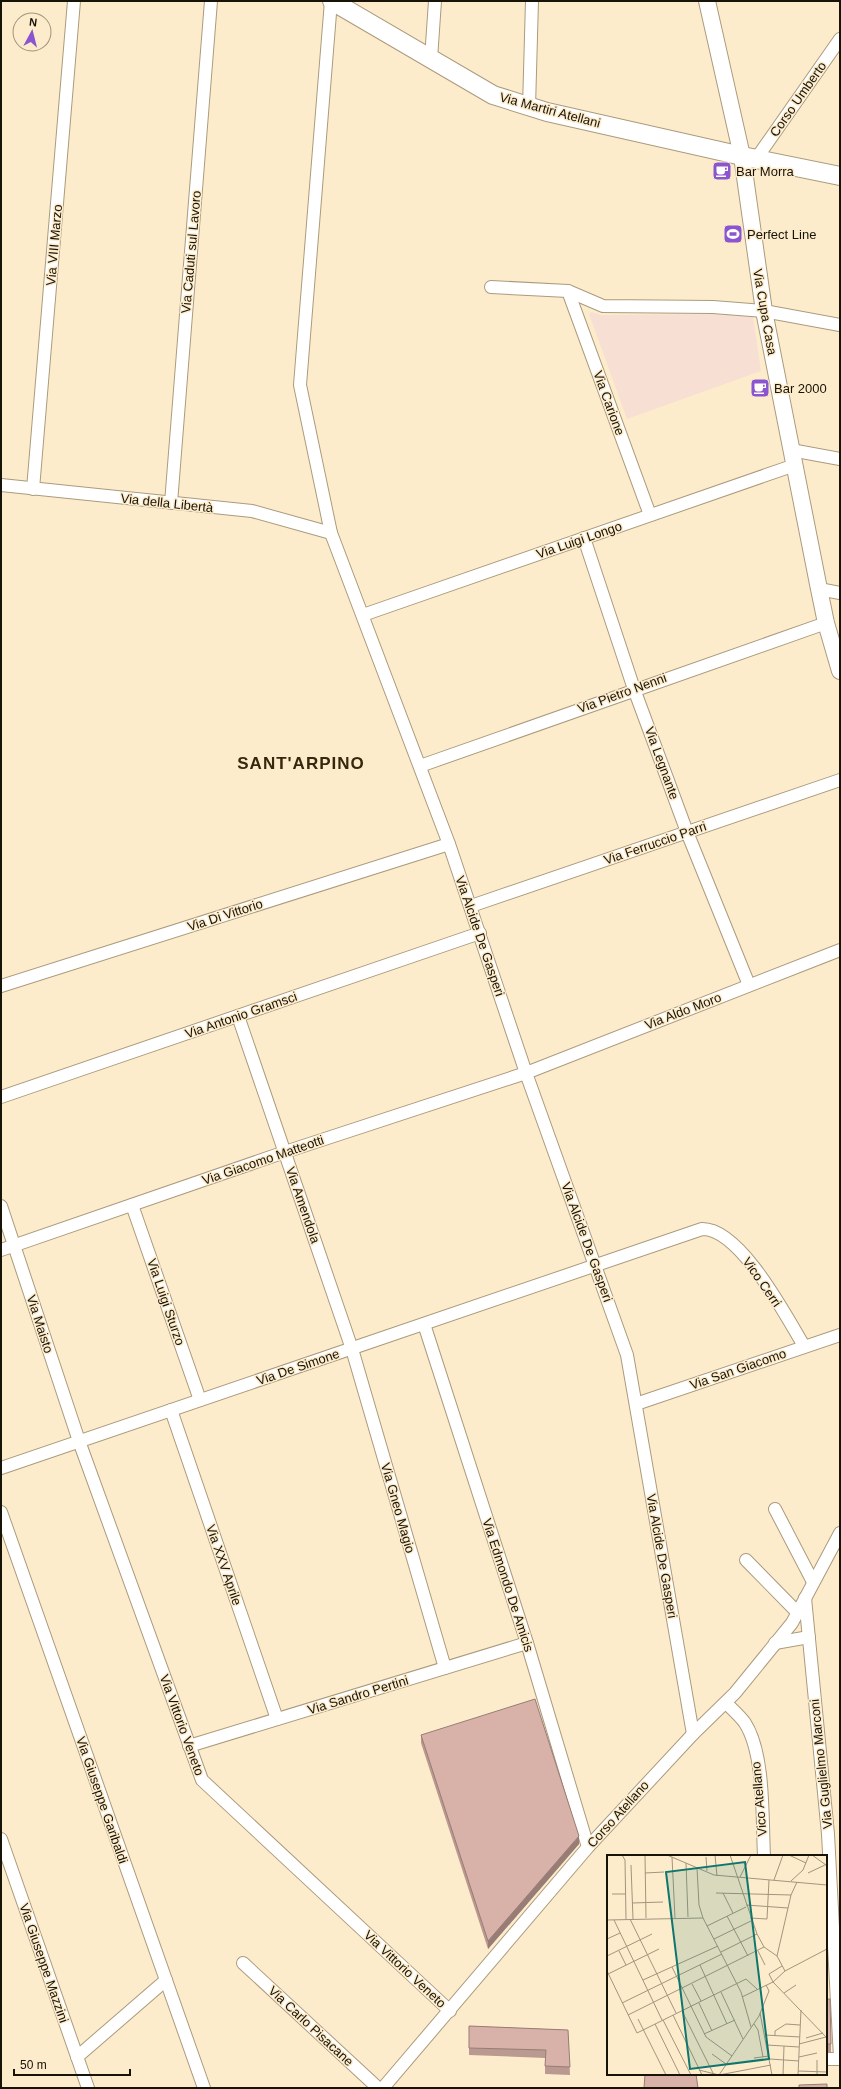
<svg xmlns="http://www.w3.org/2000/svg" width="841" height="2089" font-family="Arial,sans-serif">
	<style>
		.education { fill: #f7dfd4 }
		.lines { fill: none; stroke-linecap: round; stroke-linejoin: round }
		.minor-casing { stroke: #ab9b7d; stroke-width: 14 }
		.tertiary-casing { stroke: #ab9b7d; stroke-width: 18 }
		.secondary-casing { stroke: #ab9b7d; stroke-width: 20 }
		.minor { stroke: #fff; stroke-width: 12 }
		.tertiary { stroke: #fff; stroke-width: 16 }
		.secondary { stroke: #fff; stroke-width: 18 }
		.wall { fill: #ba9991 }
		.shaded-wall { fill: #977d76 }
		.building { fill: #d8b2a9; stroke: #977d76 }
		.labels { text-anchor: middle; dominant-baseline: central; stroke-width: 3; stroke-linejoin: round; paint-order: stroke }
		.street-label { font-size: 13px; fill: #181307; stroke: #fdeccc }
		.poi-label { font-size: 13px; fill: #181307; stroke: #fdeccc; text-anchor: start }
		.district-label { font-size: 17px; font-weight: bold; letter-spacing: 1px; fill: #35280c; stroke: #fdeccc }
		.inset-road { fill: none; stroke: #a1957d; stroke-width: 1 }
		.view { fill: #0f766e; fill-opacity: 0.15; stroke: #0f766e; stroke-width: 2 }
		.inset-edge { fill: none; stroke: #181307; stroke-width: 2 }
	</style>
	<rect width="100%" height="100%" fill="#fdeccc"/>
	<!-- education -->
	<path class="education" d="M592,312L601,315L720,314L753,317L761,371L627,419L589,314Z"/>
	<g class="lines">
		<!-- minor casing -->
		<g class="minor-casing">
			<g id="minor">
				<path d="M331,1L300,385L331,533L449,844L526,1073L627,1355L693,1734"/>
				<path d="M431,59L435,1"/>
				<path d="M529,107L532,1"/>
				<path d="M756,159L840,39"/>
				<path d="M491,287L568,291L603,306L713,307L764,311L840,325"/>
				<path d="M568,291L650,515"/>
				<path d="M791,450L840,459"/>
				<path d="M1,485L252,511L331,533"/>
				<path d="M33,489L74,1"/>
				<path d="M171,503L211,1"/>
				<path d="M584,538L634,689L687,832L749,985"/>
				<path d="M819,589L840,593"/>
				<path d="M363,615L795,465"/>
				<path d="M420,766L826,623"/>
				<path d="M471,906L840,780"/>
				<path d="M1,986L449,844"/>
				<path d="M238,1016L352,1349L445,1668"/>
				<path d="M1,1097L480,933"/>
				<path d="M132,1205L200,1400"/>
				<path d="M1,1206L79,1441L202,1780L450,2011"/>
				<path d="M1,1250L285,1152L526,1073L840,950"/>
				<path d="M424,1324L527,1643L588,1847"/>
				<path d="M636,1404L840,1335"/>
				<path d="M171,1410L277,1719"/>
				<path d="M1,1468L702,1229C740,1228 786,1316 804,1346"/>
				<path d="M775,1509L813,1582"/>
				<path d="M1,1512L204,2088"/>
				<path d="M746,1560L797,1612"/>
				<path d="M805,1598L828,1834L840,2058"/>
				<path d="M775,1643L809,1637"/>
				<path d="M726,1703C732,1709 740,1716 745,1723C765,1754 762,1819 764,1856"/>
				<path d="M189,1746L527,1643"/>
				<path d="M1,1839L88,2088"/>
				<path d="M243,1963L378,2088"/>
				<path d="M77,2057L166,1980"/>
				<path d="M826,2059H840"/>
				<path d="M383,2088L588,1847L693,1734L735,1693L792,1623L840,1533"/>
			</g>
		</g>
		<!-- tertiary casing -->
		<g class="tertiary-casing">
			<path id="tertiary" d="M707,1L742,156L764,311L819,589L826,623L840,671"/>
		</g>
		<!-- secondary casing -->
		<g class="secondary-casing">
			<path id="secondary" d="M332,1L493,95L547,112L742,156L840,176"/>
		</g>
		<!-- minor -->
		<use href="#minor" class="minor"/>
		<!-- tertiary -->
		<use href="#tertiary" class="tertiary"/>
		<!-- secondary -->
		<use href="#secondary" class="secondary"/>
	</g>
	<!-- wall -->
	<g class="wall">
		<path d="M421,1735L579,1844L488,1949L421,1743Z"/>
		<path d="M826,1999L831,2044V2052H826Z"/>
		<path d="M469,2026L568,2030L570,2075L545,2074V2058L469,2055Z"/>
	</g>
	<!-- shaded-wall -->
	<path class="shaded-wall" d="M579,1836V1844L488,1949V1941Z"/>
	<!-- building -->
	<g class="building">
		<path d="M535,1699L579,1836L488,1941L421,1735Z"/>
		<path d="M826,1999H830L831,2044H826Z"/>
		<path d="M469,2026L568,2030L570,2067L545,2066L546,2050L469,2048Z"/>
		<path d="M645,2074H696L698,2088H644Z"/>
		<path d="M827,2084V2088H799V2085Z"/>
	</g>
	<!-- icons -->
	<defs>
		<g id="cafe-square" transform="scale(1)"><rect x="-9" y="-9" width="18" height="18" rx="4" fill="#8a55ce" stroke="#fdeccc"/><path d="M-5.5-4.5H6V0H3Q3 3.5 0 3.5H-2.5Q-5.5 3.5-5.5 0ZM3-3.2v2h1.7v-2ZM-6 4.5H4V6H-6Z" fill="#fff"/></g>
		<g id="stadium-square" transform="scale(1)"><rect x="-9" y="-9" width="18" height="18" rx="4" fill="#8a55ce" stroke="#fdeccc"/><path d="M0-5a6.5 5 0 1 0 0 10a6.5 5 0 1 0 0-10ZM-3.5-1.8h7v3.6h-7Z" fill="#fff"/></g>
	</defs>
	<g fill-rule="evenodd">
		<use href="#cafe-square" x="722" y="171"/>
		<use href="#stadium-square" x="733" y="234"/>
		<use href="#cafe-square" x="760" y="388"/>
	</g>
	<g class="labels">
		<!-- street labels -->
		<g class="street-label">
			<text transform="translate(798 99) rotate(-55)">Corso Umberto</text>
			<text transform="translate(550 110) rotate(15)">Via Martiri Atellani</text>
			<text transform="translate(54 245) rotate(-85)">Via VIII Marzo</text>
			<text transform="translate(191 252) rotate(-85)">Via Caduti sul Lavoro</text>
			<text transform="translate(765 312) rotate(80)">Via Cupa Casa</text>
			<text transform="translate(609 403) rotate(70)">Via Carione</text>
			<text transform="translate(167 503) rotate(6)">Via della Libertà</text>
			<text transform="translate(579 540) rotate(-19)">Via Luigi Longo</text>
			<text transform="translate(622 693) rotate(-20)">Via Pietro Nenni</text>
			<text transform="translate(662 763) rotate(70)">Via Legnante</text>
			<text transform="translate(655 843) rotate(-19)">Via Ferruccio Parri</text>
			<text transform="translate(225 915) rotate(-18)">Via Di Vittorio</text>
			<text transform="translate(480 936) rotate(71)">Via Alcide De Gasperi</text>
			<text transform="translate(683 1011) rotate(-21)">Via Aldo Moro</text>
			<text transform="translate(241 1015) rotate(-19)">Via Antonio Gramsci</text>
			<text transform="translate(263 1160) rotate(-19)">Via Giacomo Matteotti</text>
			<text transform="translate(303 1205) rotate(71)">Via Amendola</text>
			<text transform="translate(587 1242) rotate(70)">Via Alcide De Gasperi</text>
			<text transform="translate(762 1282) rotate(55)">Vico Cerri</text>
			<text transform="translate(166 1302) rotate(71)">Via Luigi Sturzo</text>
			<text transform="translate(40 1324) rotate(72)">Via Maisto</text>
			<text transform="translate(298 1367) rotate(-19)">Via De Simone</text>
			<text transform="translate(738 1369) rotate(-19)">Via San Giacomo</text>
			<text transform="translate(398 1508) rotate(74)">Via Gneo Magio</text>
			<text transform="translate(662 1556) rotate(80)">Via Alcide De Gasperi</text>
			<text transform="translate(224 1565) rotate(71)">Via XXV Aprile</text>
			<text transform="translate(508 1585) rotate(72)">Via Edmondo De Amicis</text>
			<text transform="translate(358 1695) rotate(-17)">Via Sandro Pertini</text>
			<text transform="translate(182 1725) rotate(70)">Via Vittorio Veneto</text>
			<text transform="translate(821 1764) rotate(-96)">Via Guglielmo Marconi</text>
			<text transform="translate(759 1799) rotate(-95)">Vico Atellano</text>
			<text transform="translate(102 1800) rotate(71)">Via Giuseppe Garibaldi</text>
			<text transform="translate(618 1814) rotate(-48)">Corso Atellano</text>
			<text transform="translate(44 1963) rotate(71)">Via Giuseppe Mazzini</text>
			<text transform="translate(405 1969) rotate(43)">Via Vittorio Veneto</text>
			<text transform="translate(311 2026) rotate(43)">Via Carlo Pisacane</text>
		</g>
		<!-- poi labels -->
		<g class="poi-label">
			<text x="736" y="171">Bar Morra</text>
			<text x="747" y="234">Perfect Line</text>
			<text x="774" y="388">Bar 2000</text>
		</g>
		<!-- district labels -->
		<g class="district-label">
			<text x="301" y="763">SANT'ARPINO</text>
		</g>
	</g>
	<!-- overview -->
	<g transform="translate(607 1855)">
		<rect width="220" height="220" fill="#fdeccc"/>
		<path class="inset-road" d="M15,0L18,5L19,64M38,0L39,63M60,0L107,20L220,30M108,0L110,21M123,0L150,79L157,92L170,101L178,116M182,0L199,8M205,0L219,10M65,2L68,63M99,2L100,16M79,8L81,62M24,10L26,64M90,13L92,50L96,63L134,137L144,172M38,18L57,17M201,18L220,9M133,22L144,0M167,25L176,0M184,26L196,15L202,0M109,38L184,40M116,38L126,58M5,39H19M25,48L56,47M139,50L181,53M120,61L141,101M143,63L160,64L162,25M23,64L69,158M0,65L96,63M7,65L55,165M100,71L139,52M0,84L13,78M107,84L144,66M12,96L19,110M151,96L158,110M114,97L150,79M0,101L45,79M170,101L184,40L190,27M93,110L120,169M175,111L162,119L166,127L220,183M65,112L99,182L125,201M0,116L30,178L139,124L150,134M1,119L52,94M36,125L111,91M85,129L94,146M114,137L136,184M177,138L189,130M135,142L166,127L178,116L220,94M15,148L115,99M92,148L105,176M75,156L107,220M153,158L165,220M21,160L157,92M66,160L95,220M31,164L59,220M56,165L84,220M48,169L73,220M147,169L151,175L156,202M97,179L128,165M158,180L193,182M168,181V176L179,169L193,170M199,183L216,178M192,189L219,182M160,190L192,192M105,199L119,209M192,202L210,198M147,203L162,201M163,204L192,206M92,215L112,220L164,210M191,216L220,217M112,220L152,161L162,136L159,130M176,220L177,191M191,220L194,155M210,220V205"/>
		<path class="view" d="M138,7L162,204L83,214L59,17Z"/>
		<rect width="220" height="220" class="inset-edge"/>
	</g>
	<!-- border -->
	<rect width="841" height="2089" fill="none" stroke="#181307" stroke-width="4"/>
	<!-- north arrow -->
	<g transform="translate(32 32) rotate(7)"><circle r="19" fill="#fdeccc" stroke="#a1957d"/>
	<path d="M0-3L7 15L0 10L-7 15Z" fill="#8a55ce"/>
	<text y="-6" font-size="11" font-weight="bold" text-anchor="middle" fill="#181307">N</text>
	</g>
	<!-- scale -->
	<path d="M14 2069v6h116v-6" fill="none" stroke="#181307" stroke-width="2"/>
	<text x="20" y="2069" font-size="12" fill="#181307" stroke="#fdeccc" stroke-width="3" paint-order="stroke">50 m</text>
</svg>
